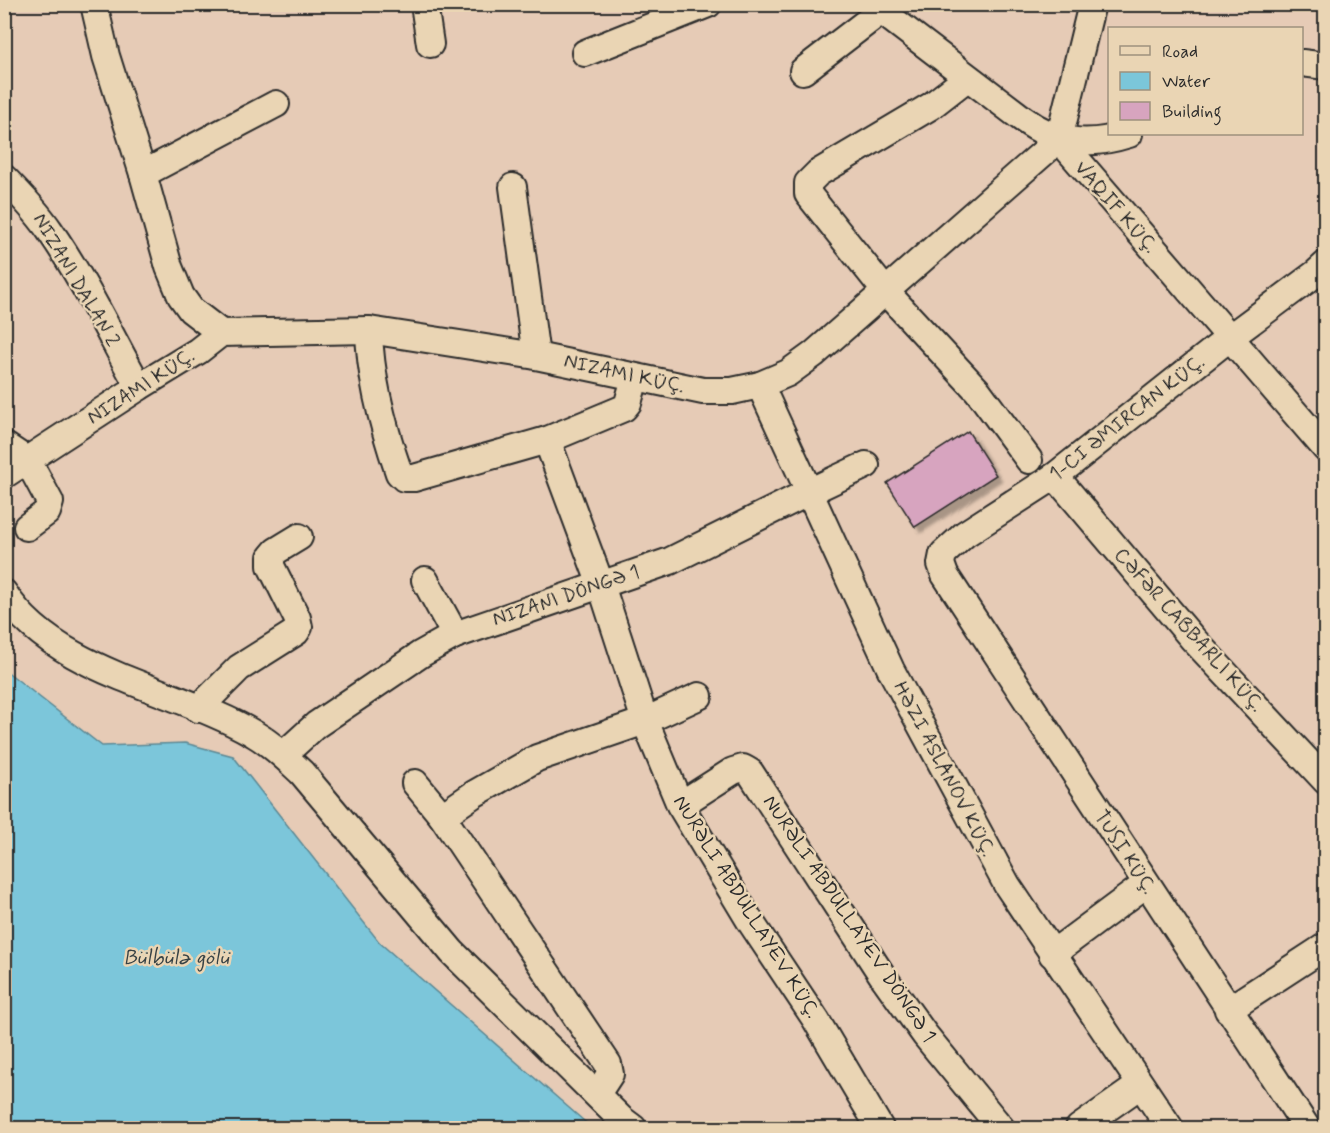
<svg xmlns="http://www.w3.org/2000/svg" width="1330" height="1133" font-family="Mynerve,sans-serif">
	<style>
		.water { fill: #7bc6da; stroke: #5b8894; stroke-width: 1.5 }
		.building { fill: #d7a4bf; stroke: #2b2b2b; stroke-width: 1.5; filter: url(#shadow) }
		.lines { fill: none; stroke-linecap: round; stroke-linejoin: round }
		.minor-casing { stroke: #2b2b2b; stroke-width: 30 }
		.minor { stroke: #ead5b4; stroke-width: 26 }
		.labels { text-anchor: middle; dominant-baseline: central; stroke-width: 5; stroke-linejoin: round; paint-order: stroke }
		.street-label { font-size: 20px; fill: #2b2b2b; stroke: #ead5b4 }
		.water-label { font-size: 21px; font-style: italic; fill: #374245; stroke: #ead5b4 }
	</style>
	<defs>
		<filter id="shadow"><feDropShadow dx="5.5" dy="5.5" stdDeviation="1.5" flood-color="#0004"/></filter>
	</defs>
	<rect width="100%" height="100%" fill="#e6cbb6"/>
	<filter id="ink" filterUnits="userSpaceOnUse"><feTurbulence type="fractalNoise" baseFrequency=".0167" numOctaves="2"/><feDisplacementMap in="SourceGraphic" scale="12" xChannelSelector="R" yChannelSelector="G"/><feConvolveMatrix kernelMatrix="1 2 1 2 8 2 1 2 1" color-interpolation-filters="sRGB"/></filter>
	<g filter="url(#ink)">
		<!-- water -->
		<path class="water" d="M5,670L102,746L185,743L233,756L380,943L584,1121L594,1128H5Z"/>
		<!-- building -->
		<path class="building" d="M968,431L996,475L915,527L887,483Z"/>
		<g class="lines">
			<!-- minor casing -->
			<g class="minor-casing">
				<g id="minor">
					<path d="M94,4L106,56L143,174L169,267L181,296L191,310L221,333"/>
					<path d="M424,4L430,44"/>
					<path d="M872,4L1023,119C1057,144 1088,147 1129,134"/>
					<path d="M585,53L708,4"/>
					<path d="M1302,63L1326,66"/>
					<path d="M803,71L881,11"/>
					<path d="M967,78L931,106L818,173L808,183V194L886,292L978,391L1029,460"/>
					<path d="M1059,139L1326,449"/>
					<path d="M143,174L276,104"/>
					<path d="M4,178C21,195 37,212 50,231C84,280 110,335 139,387"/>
					<path d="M513,187L536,356"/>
					<path d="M369,330C370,379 383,427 399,473L404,478H414L547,440L624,408L628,403L635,378"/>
					<path d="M760,385L891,670L1007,885L1170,1128"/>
					<path d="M547,440L601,585L645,721L680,805L750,921L816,1020L880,1128"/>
					<path d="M4,445L28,461L50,502L47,512L27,527"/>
					<path d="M4,475L139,387L198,351L221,333L369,330L536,356L703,391H732L760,385L788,373L814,354L1059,139L1092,4"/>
					<path d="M1055,476L1193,639L1326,781"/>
					<path d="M425,580L455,635"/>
					<path d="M4,593C56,674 178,688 256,735C273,745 287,759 302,773L452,952L621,1119L633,1128"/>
					<path d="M198,709L239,668L296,632L299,627L297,618L271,566V557L276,551L299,537"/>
					<path d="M283,755L316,725L421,654L455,635L670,561L809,492L866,465"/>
					<path d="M415,783L442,816L608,1064L610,1074L597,1094"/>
					<path d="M680,805L733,771L743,768L750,772L882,975L925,1035L1001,1128"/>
					<path d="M442,816L474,794L537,758L645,721L699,696"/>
					<path d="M1052,954L1146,884"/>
					<path d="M1228,1010L1326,946"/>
					<path d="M1079,1128L1140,1085"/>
					<path d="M1307,1128L945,575L941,564L943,554L965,534L1055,476L1229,338L1315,274L1326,264"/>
				</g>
			</g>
			<!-- minor -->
			<use href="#minor" class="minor"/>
		</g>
	</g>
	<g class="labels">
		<!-- street labels -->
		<g class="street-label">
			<text transform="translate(1116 207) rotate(49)">VAQIF KÜÇ.</text>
			<text transform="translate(76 280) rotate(59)">NIZANI DALAN 2</text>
			<text transform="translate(624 374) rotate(12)">NIZAMI KÜÇ.</text>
			<text transform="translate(141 387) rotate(-33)">NIZAMI KÜÇ.</text>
			<text transform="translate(1127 418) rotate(-38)">1-CI ƏMIRCAN KÜÇ.</text>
			<text transform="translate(566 596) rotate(-19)">NIZANI DÖNGƏ 1</text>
			<text transform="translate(1189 630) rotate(48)">CƏFƏR CABBARLI KÜÇ.</text>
			<text transform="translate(944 769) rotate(62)">HƏZI ASLANOV KÜÇ.</text>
			<text transform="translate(1125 852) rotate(57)">TUSI KÜÇ.</text>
			<text transform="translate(746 907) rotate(58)">NURƏLI ABDULLAYEV KÜÇ.</text>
			<text transform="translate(849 919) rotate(56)">NURƏLI ABDULLAYEV DÖNGƏ 1</text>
		</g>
		<!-- water labels -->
		<g class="water-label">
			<text x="176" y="958">Bülbülə gölü</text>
		</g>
	</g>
	<!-- margin -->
	<rect width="1330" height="1133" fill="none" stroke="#ead5b4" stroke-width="24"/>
	<rect x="12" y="12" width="1306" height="1109" fill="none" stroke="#2b2b2b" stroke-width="2" filter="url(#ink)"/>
	<!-- legend -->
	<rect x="1108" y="27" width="195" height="108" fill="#ead5b4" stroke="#9e917d" stroke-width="1.5"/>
	<rect x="1120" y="46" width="30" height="9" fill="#ead5b4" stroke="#9e917d" stroke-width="1.5"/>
	<text x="1162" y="57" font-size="18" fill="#2b2b2b">Road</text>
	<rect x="1120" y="72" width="30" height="18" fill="#7bc6da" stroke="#9e917d" stroke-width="1.5"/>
	<text x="1162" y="87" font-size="18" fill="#2b2b2b">Water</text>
	<rect x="1120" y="102" width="30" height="18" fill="#d7a4bf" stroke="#9e917d" stroke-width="1.5"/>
	<text x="1162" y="117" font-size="18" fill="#2b2b2b">Building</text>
</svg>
